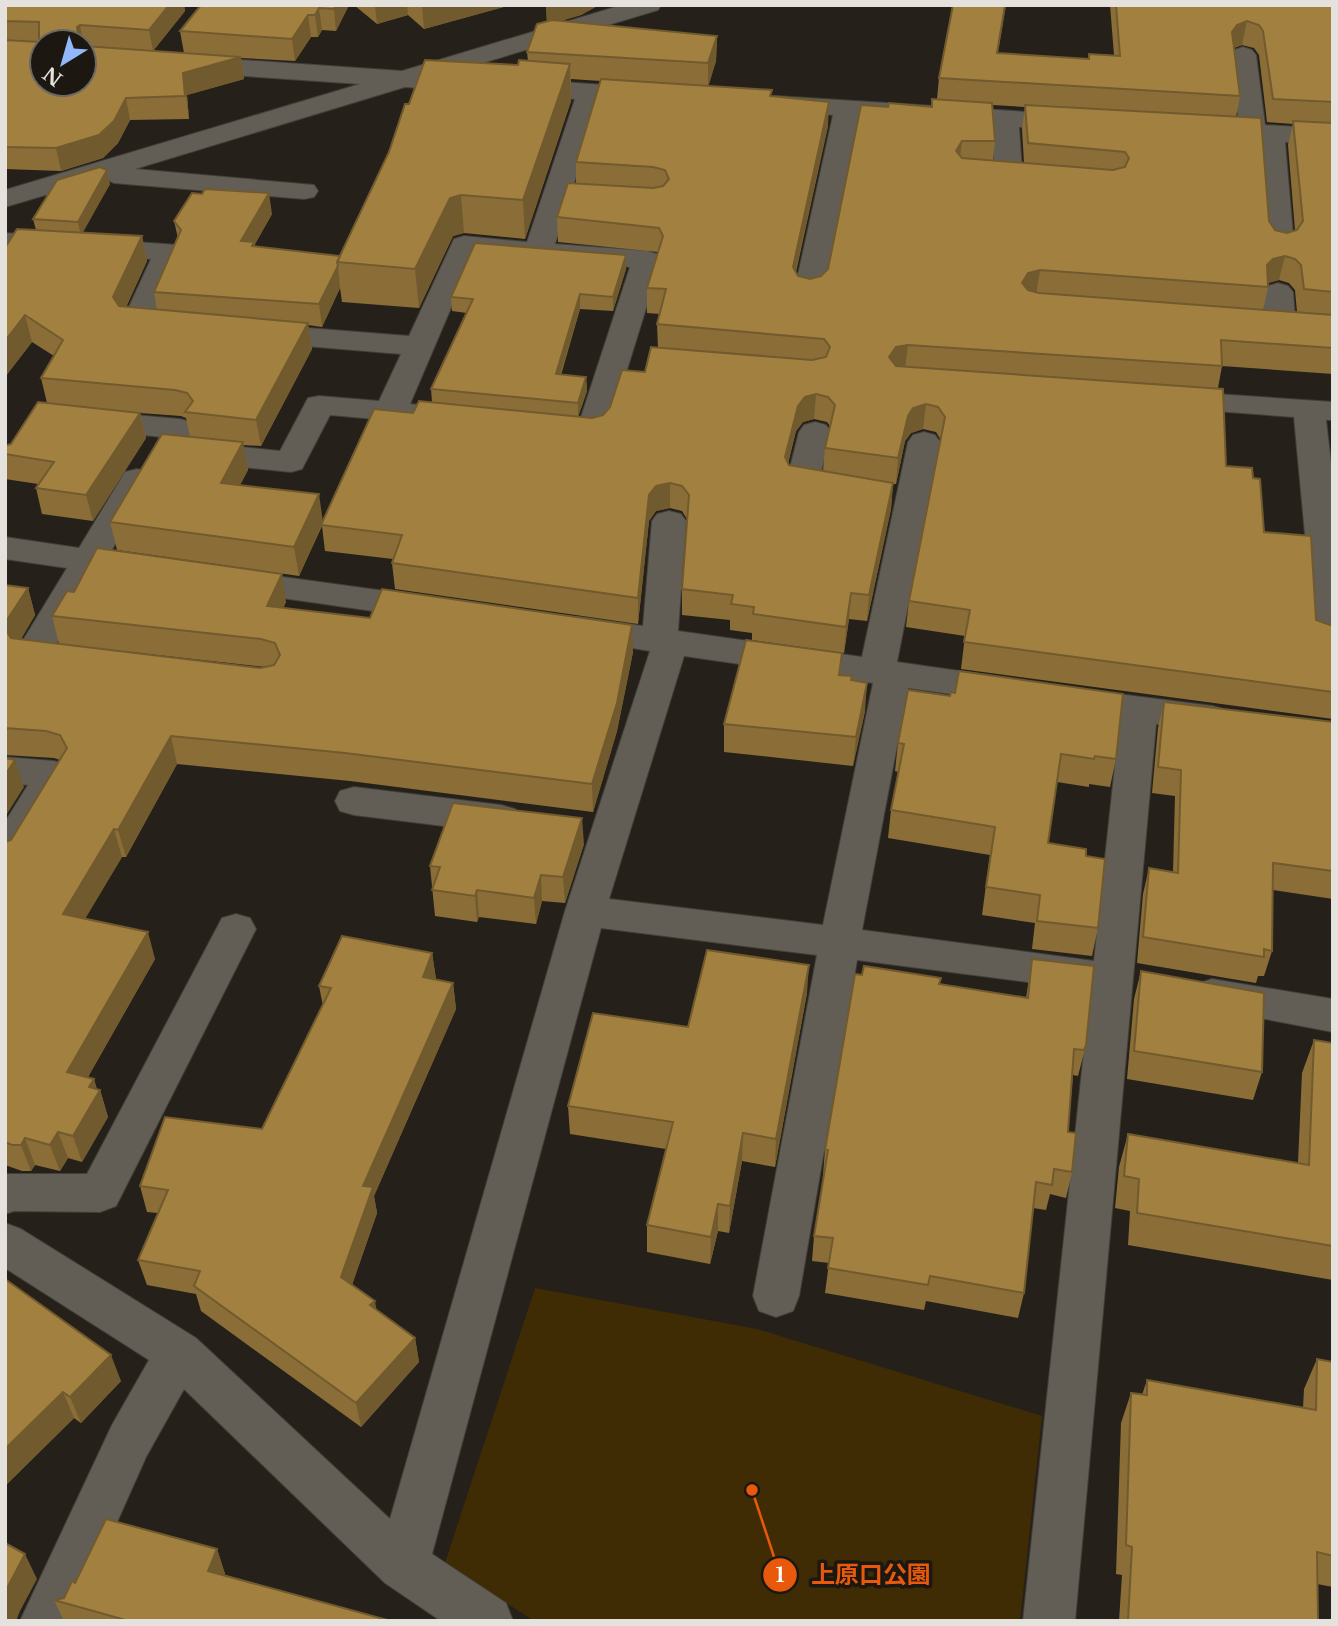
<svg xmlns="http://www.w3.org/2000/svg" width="1338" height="1626" font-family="'Libre Baskerville','Noto Sans JP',serif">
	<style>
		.green { fill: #3f2c04 }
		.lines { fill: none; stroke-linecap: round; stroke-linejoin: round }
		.minor-casing { stroke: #423f39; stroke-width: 2 }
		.minor { fill: #625e56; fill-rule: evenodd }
		.wall { fill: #8b6e37; fill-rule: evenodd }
		.shaded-wall { fill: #715a2d }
		.building { fill: #a28040; stroke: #715a2d; stroke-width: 2 }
		.leader { fill: none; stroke: #e8590c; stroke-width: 2.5 }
		.callout-dot { fill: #e8590c; stroke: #1c1811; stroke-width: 2.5 }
		.mark-label { font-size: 21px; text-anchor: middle; font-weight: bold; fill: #fff }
		.callout-label { font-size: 24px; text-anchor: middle; font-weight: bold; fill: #e8590c; stroke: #1c1811; stroke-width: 7; stroke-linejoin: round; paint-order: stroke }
	</style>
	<rect width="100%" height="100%" fill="#25211a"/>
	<!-- green -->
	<path class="green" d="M535,1288L757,1329L1042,1416L1020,1621H534L445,1563Z"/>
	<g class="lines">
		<!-- minor casing -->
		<g class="minor-casing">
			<g id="minor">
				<path d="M622,5H661L658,10L446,74L649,88L658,90L662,96L658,102L649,104L600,100L555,244L647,251L657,254L661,260L608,431L603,438C584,442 563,438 544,434L539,427L544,420L555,417L580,420L630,267L474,254L410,404L475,411L480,418L475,425L464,427L330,415L302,469L291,472L193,462L182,459L177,452L182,445L193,442L280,451L308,398L319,396L379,401L401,354L257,342L246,339L242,333L246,327L257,324L409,336L454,239L464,236L527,242L575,99L405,87L135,169L314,185L318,191L314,197L304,199L114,183L103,178L5,207V190L360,84L84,65V49L402,71Z"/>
				<path d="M1243,47L1252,50L1256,55L1265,125L1333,129V145L1285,142L1294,246L1290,252L1280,255L1270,252L1266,246L1258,141L1200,136L1196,130L1200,124L1209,122L1239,124L1230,55L1234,50Z"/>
				<path d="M776,96L1076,115L1085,117L1089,123L1085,129L1076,131L1019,127L1022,170L1056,174L1060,180L1056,186L1046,188L999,183L995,177L992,126L859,117L824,293L819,299L809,302L799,299L794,293L833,115L767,110L763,104L767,98Z"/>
				<path d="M5,233L179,245L183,251L155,316L181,320L185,326L181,332C163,337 143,335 125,330L121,324L151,259L5,251Z"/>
				<path d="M1278,283L1288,286L1293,292L1295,317L1333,320V338L1270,331C1263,321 1260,296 1268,286Z"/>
				<path d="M1172,391L1333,402V420H1326L1333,480V653L1320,649L1315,641L1294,417L1161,407L1156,400L1161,393Z"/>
				<path d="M90,411L180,419L191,422L196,429L191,436L180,439L79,428L74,421L79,414Z"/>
				<path d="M815,422L826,425L831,432L820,476L852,482L856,489L852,496C832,501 810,495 790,490L786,483L799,432L804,425Z"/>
				<path d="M924,432L935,435L940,442L897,662L1008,678L1021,681L1026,690L1021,699L1008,702L908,688L862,930L1094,961L1120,719L1058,709L1053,700L1058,691L1071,688L1213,706L1226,710L1231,719L1226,728L1213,732L1156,724L1075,1621H1023L1091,986L1083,989L857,960L799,1296L793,1311L776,1317L759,1311L753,1296L817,955L601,928L432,1554L506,1603L513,1621H441L385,1583L184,1389L146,1457L73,1621H20L112,1425L149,1360L5,1268V1223L21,1229L196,1338L390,1519L565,911L650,651L567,637L561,629L567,621L579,617L643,626L652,521L657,514L669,511L681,514L686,521L678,631L862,657L908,442L913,435ZM684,656L873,683L823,925L609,899Z"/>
				<path d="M137,469L149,472L153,479L110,553L122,556L127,564L122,572L110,575L98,573L55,646L81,651L86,659L81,667L68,671L19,663L14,655L67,568L5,559V537L79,548L125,472Z"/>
				<path d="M232,570L429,597L441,600L446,608L441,616L429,619L220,589L215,581L220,573Z"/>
				<path d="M5,757L54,761L67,765L73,774L19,865L5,869V822L28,785L5,783Z"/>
				<path d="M354,787L501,805L515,809L520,819L515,829L501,833L354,815L340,811L335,801L340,791Z"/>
				<path d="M236,914L250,918L256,929L116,1206L100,1212L14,1211L5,1214V1174H87L222,918Z"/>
				<path d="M1212,979L1333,999V1032L1197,1006L1191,995L1197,984Z"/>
			</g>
		</g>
		<!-- minor -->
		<use href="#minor" class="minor"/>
	</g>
	<!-- wall -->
	<g class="wall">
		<path d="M5,5H184L185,11L153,51L184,53L180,31L201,5H349L336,31L322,30L318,37H311L295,61L241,58L244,79L187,95L189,119L130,120L118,143L103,158L61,171L5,169ZM42,42H84V84Z"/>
		<path d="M354,5H511L424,29L408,15L377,24Z"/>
		<path d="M546,5H599L581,15L560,21L717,36L716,61L708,86L772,96L828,126L796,272L798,276L810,279L821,276L828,269L888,107H932L937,99L939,78L998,53L1089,59V54L1114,55L1110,5H1333V374L1222,366L1218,388L1226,466L1253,478L1264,532L1316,620L1333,626V719L961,669L965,636L906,627L909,601L941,440L936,432L923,429L911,433L905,441L896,484H893L891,509L867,621L849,619L844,653L752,640V633L730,630V620L682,615V589L687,519L682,511L670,508L656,511L649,521L638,624L395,589L392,563L393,559L325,551L322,526L299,576L117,550L110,522L190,437L186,418L181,416L140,413L146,438L93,521L42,514L36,488L38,484L5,479V446L11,444L47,403L41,378L54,356L32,342L5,377L36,230L33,219L110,184L82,232L142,236L147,261L126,307L157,310L154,292L178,238L174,221L272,214L255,244V247L340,256L389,152L409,104L528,61L527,52L547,22ZM1242,45L1254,48L1259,55L1267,122L1293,124L1288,145L1295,230L1287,233L1275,230L1269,221L1236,117L1240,96L1234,48ZM571,79L601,81L576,162V184L557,217L558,242L658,252L647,288V313L660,314L657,324L658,348L645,372L603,415L592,418L578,417L587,391L586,377L561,375L580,309L613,311L626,269V255L451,297L452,311L467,313L431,389L432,402L413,413L323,522L240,485L248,470L243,445L261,446L312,349L308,325L322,327L340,288L342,302L419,308L453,236L464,233L525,239L571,101ZM993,105L1025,107L1022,129L1024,163L993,161L995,141ZM1279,280L1289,283L1295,290L1297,312L1263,310L1268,287V283ZM814,419L827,422L830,426L825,448L823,471L789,465L788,464L796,431L803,422Z"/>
		<path d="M5,585L28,588L35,615L21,639L260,668L266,667L59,644L52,616L286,602L283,608L633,652L617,731L593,812L350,781L177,764L126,857H122L85,918L155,959L88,1077L94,1079L97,1090H100L108,1117L82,1162L68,1158L60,1171L35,1165L31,1171H22L5,1165V842L11,840L60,760L54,758L5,755Z"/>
		<path d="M842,653L840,675L852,681L865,711L853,766L724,752V724Z"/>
		<path d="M908,690L1116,759L1110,787L1089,784V787L1057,782L1048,843L1086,856L1098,928L1092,956L1032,949L1035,923L982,915L990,855L888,838L891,810L898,772L895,771L898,743Z"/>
		<path d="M1164,702L1333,722V899L1273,890L1272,951L1264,976H1258L1256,983L1137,963L1143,894L1149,868L1173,872L1175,796L1152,793L1158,728Z"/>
		<path d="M584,844L565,903L542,901L536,924L479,917L477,922L435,916L430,866Z"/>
		<path d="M432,953L436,979L453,983L456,1009L374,1196L377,1213L352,1285L376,1310L415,1338L419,1362L361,1427L201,1311L196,1294L147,1285L138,1260L158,1213L147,1212L140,1186L262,1129L323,1006L319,986Z"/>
		<path d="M1032,959L1086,1045L1078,1076L1073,1075L1068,1132L1072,1172L1066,1198L1050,1194L1046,1210L1033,1208L1024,1293L1018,1318L926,1301L924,1310L825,1293L829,1263L812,1261L814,1236L824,1175H823L825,1150L940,984L1026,998Z"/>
		<path d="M1141,971L1262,1072L1253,1100L1127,1079L1134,999Z"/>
		<path d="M807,993L775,1167L742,1161L729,1233L718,1231L710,1264L647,1252V1225L666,1149L570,1134L568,1106L688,1027Z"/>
		<path d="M1314,1040L1333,1043V1280L1128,1245L1130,1211L1115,1208L1119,1167L1128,1134L1298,1163L1302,1073Z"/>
		<path d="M5,1279L121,1381L81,1423L74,1418L5,1486Z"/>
		<path d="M1317,1359L1333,1362V1587L1317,1584L1318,1621H1119L1122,1575L1116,1574L1121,1423L1131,1393L1142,1395L1147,1380L1303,1408L1304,1389Z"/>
		<path d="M217,1549L225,1574V1575L391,1621H64L54,1600L64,1598L75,1583Z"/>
	</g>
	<!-- shaded-wall -->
	<g class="shaded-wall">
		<path d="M169,5H184L185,11L153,51L149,30Z"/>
		<path d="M335,5H349L336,31L334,9Z"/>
		<path d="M375,5H407L408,15L377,24Z"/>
		<path d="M429,5H511L424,29L422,7Z"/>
		<path d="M546,5H599L581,15L547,25Z"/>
		<path d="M1005,5H1006L994,76L997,53Z"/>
		<path d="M319,8L322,30L318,37L315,15Z"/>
		<path d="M308,15L311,37L295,61L292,39Z"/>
		<path d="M1247,21L1242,45L1232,48V32L1237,25Z"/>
		<path d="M80,25L83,42H79L77,27Z"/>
		<path d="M717,36L716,61L708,88V63Z"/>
		<path d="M241,57L244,79L187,95L189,119L183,73Z"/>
		<path d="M570,64L571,101L525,239L523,200Z"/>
		<path d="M126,98L130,120L118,143L103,158L61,171L56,148Z"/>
		<path d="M829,102L828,126L791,292L793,267Z"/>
		<path d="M962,141L959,165L956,151Z"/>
		<path d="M107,170L110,184L81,236L78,222Z"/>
		<path d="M269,193L272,214L255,244L258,263L241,241Z"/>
		<path d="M461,195L464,233L453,236L419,308L415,269L450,198Z"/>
		<path d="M142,236L147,261L119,323L113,297Z"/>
		<path d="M626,255V269L613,311V297Z"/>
		<path d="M1285,256L1279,280L1267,283V265L1273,259Z"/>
		<path d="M338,266L340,288L322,327L319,304Z"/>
		<path d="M1040,270L1036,295L1024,298L1022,283L1028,273Z"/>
		<path d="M580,294V309L556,388V374Z"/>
		<path d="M25,315L32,342L5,377V341Z"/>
		<path d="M308,323L312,349L261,446L256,420Z"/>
		<path d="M908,345L905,370L886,382L889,357L896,347Z"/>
		<path d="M586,377L587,391L578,417V403Z"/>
		<path d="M816,394L814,419L803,422L796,431L783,482L785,457L798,406L805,397Z"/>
		<path d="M926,404L923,429L911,433L905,441L896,484L898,458L908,416L913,408Z"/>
		<path d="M140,413L146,438L93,521L86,495Z"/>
		<path d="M243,442L248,470L226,511L221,483Z"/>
		<path d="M670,483V508L656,511L649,521L638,624V598L649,495L656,486Z"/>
		<path d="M893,483L891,509L867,621L869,595Z"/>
		<path d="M319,494L323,522L299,576L294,547Z"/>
		<path d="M282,574L286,602L272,634L267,606Z"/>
		<path d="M28,588L35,615L12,654L5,632V623Z"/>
		<path d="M851,593L849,619L844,653L846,627Z"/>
		<path d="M632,625L633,652L617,731L593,812L592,784Z"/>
		<path d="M867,683L865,711L853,766L856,737Z"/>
		<path d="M171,736L177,764L126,857L118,830Z"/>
		<path d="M15,760L24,787L5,817V775Z"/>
		<path d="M582,818L584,844L565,903L563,877Z"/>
		<path d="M114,829L122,857L72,941L63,914Z"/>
		<path d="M541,875L542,901L536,924L534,898Z"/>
		<path d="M477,890L479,917L477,922L475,896Z"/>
		<path d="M148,932L155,959L76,1098L67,1072Z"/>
		<path d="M432,953L436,979L423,977Z"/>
		<path d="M809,965L807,993L775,1167L776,1139Z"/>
		<path d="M453,983L456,1009L374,1196L377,1213L346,1302L341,1277L363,1186Z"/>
		<path d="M94,1079L98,1093L100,1090L108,1117L82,1162L73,1136L89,1087Z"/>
		<path d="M58,1132L68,1158L60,1171L50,1145Z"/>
		<path d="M743,1133L742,1161L729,1233L730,1206Z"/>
		<path d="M25,1138L35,1165L31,1171L21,1145Z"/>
		<path d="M718,1204V1231L710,1264L711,1237Z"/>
		<path d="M375,1301L379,1325L370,1305Z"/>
		<path d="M415,1338L419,1362L361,1427L356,1403Z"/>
		<path d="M111,1355L121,1381L81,1423L70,1397Z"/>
		<path d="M63,1392L74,1418L5,1486V1449Z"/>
		<path d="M217,1549L225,1574L217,1595L208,1571Z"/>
		<path d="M25,1554L37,1579L20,1611L16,1621H5V1592Z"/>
	</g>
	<!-- building -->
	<g class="building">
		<path d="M5,5H169L149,30L80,25L77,27L79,42H42V84H84V46L241,57L183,73L185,96L126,98L114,121L99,135L56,148L5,147V40L39,42V22L5,21Z"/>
		<path d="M201,5H335L334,9L319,8L315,15H308L292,39L180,31Z"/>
		<path d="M953,5H1005L997,53L1089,59V54L1120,56L1116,5H1333V102L1273,99L1263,31L1259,25L1247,21L1237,25L1232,32L1240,96L939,78Z"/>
		<path d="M552,20L717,36L708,63L527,52L537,24Z"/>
		<path d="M425,60L518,65L519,60L570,64L523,200L461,195L450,198L415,269L337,262L389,152L405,104H409Z"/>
		<path d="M601,79L772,90L770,96L829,102L793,267L798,276L810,279L821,276L828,269L861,105L888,107L889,103L932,107V99L992,103L995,141H962L956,151L962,158L1113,170L1125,167L1129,158L1125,152L1028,143L1025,105L1261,118L1269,221L1275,230L1287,233L1297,230L1303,221L1293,121L1333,123V292L1304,289L1301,265L1295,259L1285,256L1273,259L1267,265L1268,287L1040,270L1028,273L1022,283L1028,290L1039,293L1333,315V348L1221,340L1222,366L908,345L896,347L889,357L896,366L1223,389L1226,466L1252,468L1253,478L1260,479L1264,532L1311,536L1316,620L1333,626V692L964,642L970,610L909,601L945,417L938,407L926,404L913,408L908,416L898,458L825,448L835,405L828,397L816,394L805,397L798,406L785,457L789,465L893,483L869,595L851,593L846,627L753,614L754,607L731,604L733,595L682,589L689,495L682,486L670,483L656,486L649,495L638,598L392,563L402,535L321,525L374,409L413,413L419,401L592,418L603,415L610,407L622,370L645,372L651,347L812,360L826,357L830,347L824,339L657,324L666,289L647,288L663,236L659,228L557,217L568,183L653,188L663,186L669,179L665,170L653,167L576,162Z"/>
		<path d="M100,167L107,170L78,222L33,219L57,180Z"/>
		<path d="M205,189L269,193L241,241L254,242L252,246L340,256L337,262L338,266L319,304L154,292L181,230L174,221L192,193L202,194Z"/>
		<path d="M17,229L142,236L113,297L119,306L308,323L256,420L185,412L193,401L187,393L175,390L41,378L63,340L25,315L5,341V248Z"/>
		<path d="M475,243L626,255L613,297L580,294L556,374L586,377L578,403L431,389L473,299L451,297Z"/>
		<path d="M38,402L140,413L86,495L36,488L54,462L5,454V446L11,444Z"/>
		<path d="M162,434L243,442L221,483L319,494L294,547L110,522Z"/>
		<path d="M97,548L282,574L267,606L370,618L382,589L632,625L617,703L592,784L345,753L171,736L118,830L114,829L63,914L148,932L67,1072L94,1079L89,1087L100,1090L73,1136L58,1132L50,1145L25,1138L21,1145H12L5,1142V842L11,840L67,748L60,735L46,731L5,728V629L11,638L260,668L274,665L280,655L275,643L261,639L52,616L67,591L74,592Z"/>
		<path d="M5,585L28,588L5,623Z"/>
		<path d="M746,640L842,653L839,675L852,676L851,680L867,683L856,737L724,724Z"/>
		<path d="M959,671L1123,694L1116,759L1095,756L1094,759L1061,754L1048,843L1086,849V856L1105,859L1098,928L1037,921L1040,895L986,887L995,827L891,810L904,744L898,743L908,690L950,696L951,692L955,693Z"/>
		<path d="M1164,702L1333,722V871L1273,863L1272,951L1264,949V957L1143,937L1149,868L1178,873L1181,770L1158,767Z"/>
		<path d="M5,758L15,760L5,775Z"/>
		<path d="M453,803L582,818L563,877L541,875L534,898L477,890L475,896L432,890L440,867L430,866Z"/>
		<path d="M342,936L432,953L423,977L453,983L363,1186L373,1187L341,1277L375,1301L370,1305L415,1338L356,1403L194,1286L200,1271L138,1260L168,1190L140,1186L165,1117L262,1129L331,988L319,986Z"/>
		<path d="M707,950L809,965L776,1139L743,1133L730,1206L718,1204L711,1237L647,1225L673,1122L568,1106L593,1013L688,1027Z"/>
		<path d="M1032,959L1094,966L1086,1045L1084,1050L1074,1049L1068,1132L1076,1133L1072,1172L1054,1169L1052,1185L1036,1182L1024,1293L930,1276L928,1285L828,1268L833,1238L814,1236L828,1150H825L855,974L862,975L864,966L941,978L939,984L1028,998Z"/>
		<path d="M1141,971L1264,993L1262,1072L1134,1051Z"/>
		<path d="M1314,1040L1333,1043V1246L1137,1213L1139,1179L1124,1176L1128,1134L1309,1165Z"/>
		<path d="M5,1279L111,1355L70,1397L63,1392L5,1449Z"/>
		<path d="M1317,1359L1333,1362V1556L1317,1552L1318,1621H1128L1132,1547L1126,1545L1131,1393L1147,1395V1380L1316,1410Z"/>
		<path d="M106,1519L217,1549L208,1571L391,1621H129L54,1600L64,1598L72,1581L75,1583Z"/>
		<path d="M5,1543L25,1554L5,1592Z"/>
	</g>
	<!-- callouts -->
	<path class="leader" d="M752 1490L780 1575"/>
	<g class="callout-dot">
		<circle cx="752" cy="1490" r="7"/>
		<circle cx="780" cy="1575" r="18"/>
	</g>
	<g class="mark-label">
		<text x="780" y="1582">1</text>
	</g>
	<g class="callout-label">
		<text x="871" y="1583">上原口公園</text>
	</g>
	<!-- border -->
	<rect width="1338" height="1626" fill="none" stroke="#e5e2de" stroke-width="14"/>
	<!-- north arrow -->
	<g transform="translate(63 63) rotate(217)"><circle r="33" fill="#1c1811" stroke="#6c6963" stroke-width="2"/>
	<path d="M0-5L12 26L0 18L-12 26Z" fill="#91b8fd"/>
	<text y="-10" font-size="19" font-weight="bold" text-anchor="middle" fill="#e5e2de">N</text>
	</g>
</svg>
